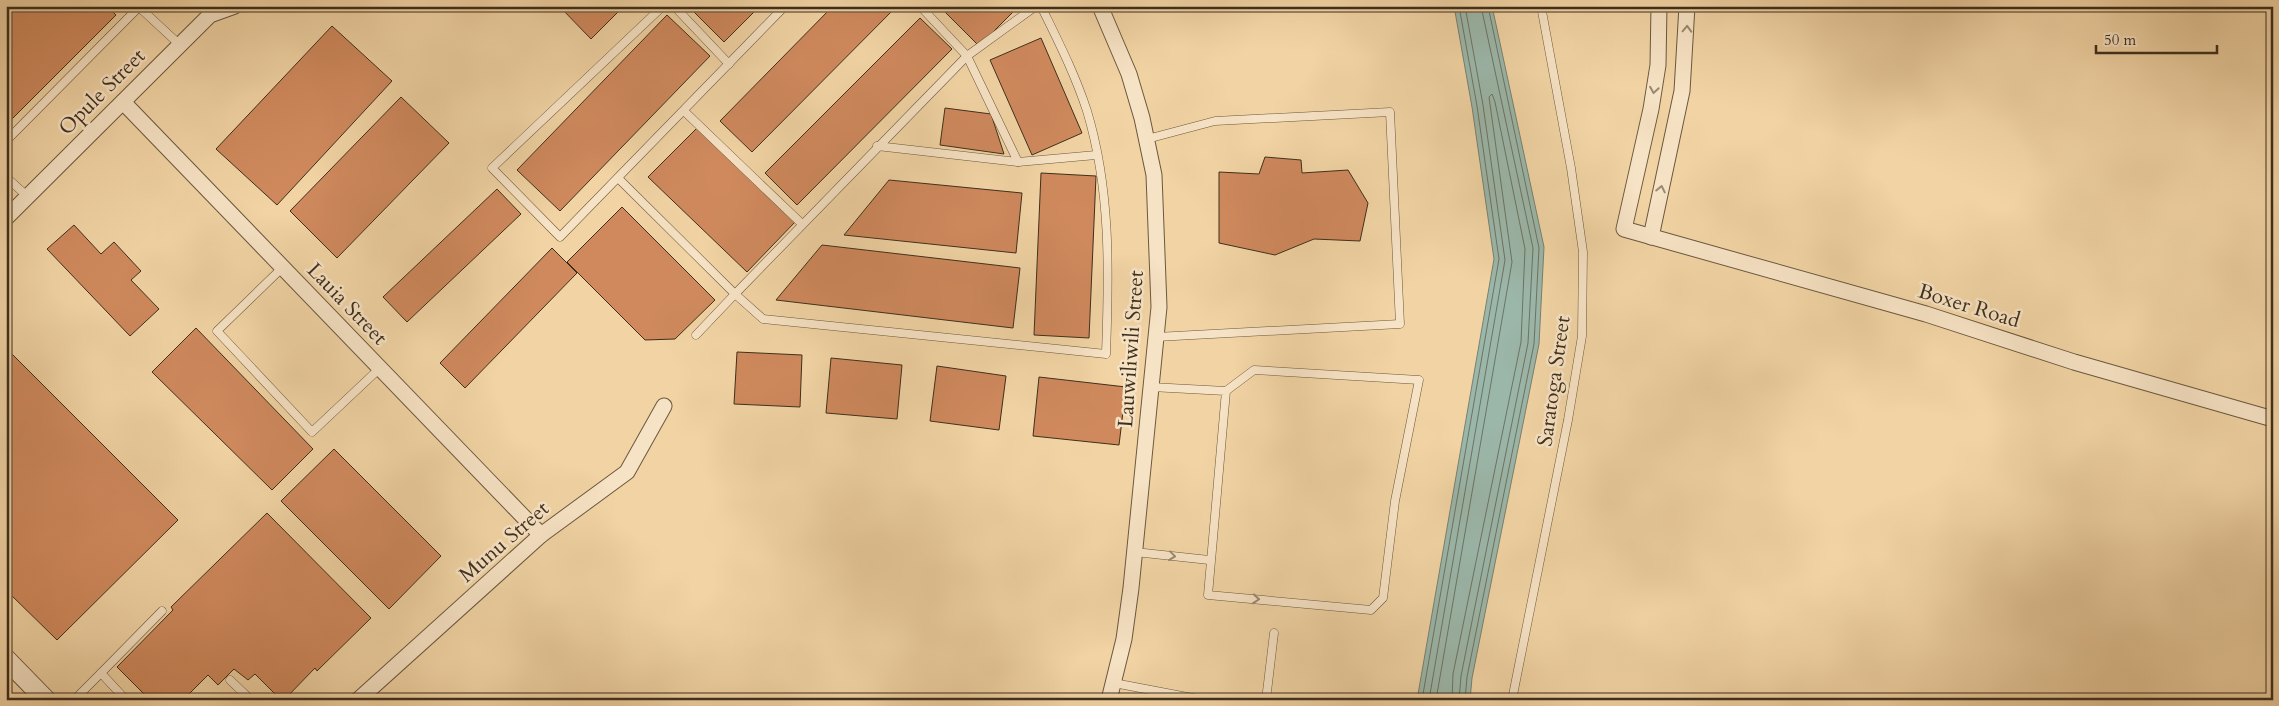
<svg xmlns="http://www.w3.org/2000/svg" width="2279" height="706" font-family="Cardo,serif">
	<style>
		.water { fill: #9bb7aa; stroke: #768171 }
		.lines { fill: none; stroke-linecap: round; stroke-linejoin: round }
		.shore { stroke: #6c7363; stroke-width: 1 }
		.building { fill: #cf895d; stroke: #3e2f1c }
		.service-casing { stroke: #6b583e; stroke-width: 9 }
		.minor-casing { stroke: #6b583e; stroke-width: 17 }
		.tertiary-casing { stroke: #6b583e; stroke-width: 21 }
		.service { stroke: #f6e2c4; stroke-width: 8 }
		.minor { stroke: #f6e2c4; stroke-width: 15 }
		.tertiary { stroke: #f6e2c4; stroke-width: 19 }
		.oneway { stroke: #9a8870 }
		.labels { text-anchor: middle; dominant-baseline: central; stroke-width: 5; stroke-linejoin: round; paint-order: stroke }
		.street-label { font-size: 21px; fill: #3e2f1c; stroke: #f6e2c4 }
	</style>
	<rect width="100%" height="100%" fill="#f1d3a4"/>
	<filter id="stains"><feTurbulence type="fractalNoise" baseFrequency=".004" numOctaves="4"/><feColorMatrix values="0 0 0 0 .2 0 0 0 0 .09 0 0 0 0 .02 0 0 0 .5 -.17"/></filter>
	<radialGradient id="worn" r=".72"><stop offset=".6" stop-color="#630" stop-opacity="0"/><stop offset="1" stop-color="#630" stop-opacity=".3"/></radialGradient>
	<!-- water -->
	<path class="water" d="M1454,6H1492L1544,247L1539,344L1472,678L1470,700H1417L1494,259L1472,107Z"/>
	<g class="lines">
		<!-- shore -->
		<g class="shore">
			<path d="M1422,700L1499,259L1477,106L1459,6"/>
			<path d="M1429,700L1505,260L1483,105L1465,6"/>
			<path d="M1436,700L1512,262L1489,97L1492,94L1495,102L1525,249L1521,342L1453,674L1452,700"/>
			<path d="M1459,700L1461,676L1528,343L1533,248L1481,6"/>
			<path d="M1465,700L1467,677L1534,344L1539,248L1488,6"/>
		</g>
	</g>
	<!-- building -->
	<g class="building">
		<path d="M6,6H107L116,15L6,125Z"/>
		<path d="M559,6H624L591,39Z"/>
		<path d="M691,6H760L724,42L690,8Z"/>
		<path d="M833,6H897L752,152L720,121Z"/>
		<path d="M939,6H1019L979,46Z"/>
		<path d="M667,15L710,56L560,211L517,170Z"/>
		<path d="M920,18L952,49L797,205L765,173Z"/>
		<path d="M332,26L392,81L277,205L216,149Z"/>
		<path d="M1041,38L1082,133L1032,155L990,60Z"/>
		<path d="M401,97L449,143L337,258L290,211Z"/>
		<path d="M945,108L991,114L1004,154L940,145Z"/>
		<path d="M697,128L795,222L747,272L648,177Z"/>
		<path d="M1265,157L1301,160L1302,173L1348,170L1368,203L1360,241L1314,239L1275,255L1219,243V172L1259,174Z"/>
		<path d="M1041,173L1096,176L1089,338L1034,335Z"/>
		<path d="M889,180L1022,193L1016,253L844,235Z"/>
		<path d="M497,189L521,214L407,322L383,297Z"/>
		<path d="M622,207L715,300L675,339L645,340L567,262Z"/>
		<path d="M74,225L101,254L114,242L141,271L131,280L159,309L130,336L47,249Z"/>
		<path d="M822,245L1020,268L1013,328L776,300Z"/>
		<path d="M552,248L577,273L465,388L440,363Z"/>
		<path d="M196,328L313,449L272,490L152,372Z"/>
		<path d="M6,348L178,520L57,640L6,590Z"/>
		<path d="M737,352L802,355L800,407L734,404Z"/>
		<path d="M831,358L902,365L897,419L826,413Z"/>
		<path d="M937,366L1006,376L999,430L930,421Z"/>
		<path d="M1039,377L1126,387L1119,445L1033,436Z"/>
		<path d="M334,449L441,556L389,609L281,501Z"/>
		<path d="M267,513L371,618L317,671L315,668L284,700H281L255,674L248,680L234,669L218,685L208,675L183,700H150L117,667L173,610L171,607Z"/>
	</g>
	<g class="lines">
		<!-- service casing -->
		<g class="service-casing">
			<g id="service">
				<path d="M663,6L492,168L560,237L785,6"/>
				<path d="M674,6L729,64"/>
				<path d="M684,111L802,224"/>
				<path d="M1147,139L1215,121L1390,112L1400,324L1156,337"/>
				<path d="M6,141L139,7L180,45"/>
				<path d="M877,146L1018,162L967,56L920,6"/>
				<path d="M1018,162L1096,155"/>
				<path d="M6,177L27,196"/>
				<path d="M618,178L735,294L967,56L1036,6"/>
				<path d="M282,268L217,331L312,432L380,368"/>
				<path d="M696,335L735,294L763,319L1106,354C1109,273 1111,190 1087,111C1075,74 1058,41 1041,6"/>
				<path d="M1151,387L1226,391L1208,595L1371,610L1383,598L1395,501L1419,380L1254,370L1226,391"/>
				<path d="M1135,552L1209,560"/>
				<path d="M230,680L251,700"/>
				<path d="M1114,683L1203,700"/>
				<path d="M74,700L101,673"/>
				<path d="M126,700L101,673L162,611"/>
				<path d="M1266,700L1274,633"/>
				<path d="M1512,700L1568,420L1582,336L1583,252L1571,168L1541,6"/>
			</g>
		</g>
		<!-- minor casing -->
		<g class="minor-casing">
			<g id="minor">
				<path d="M1100,6L1129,74L1142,118L1154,175L1159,307L1131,588L1124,639L1109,700"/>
				<path d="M1659,6L1658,65L1651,109L1624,229L1926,314L2074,362L2273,419"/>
				<path d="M123,102L541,535"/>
				<path d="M6,218L210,15L235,6"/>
				<path d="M1651,237L1682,91L1687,6"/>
				<path d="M358,700L541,535L627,472L664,406"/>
			</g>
		</g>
		<!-- tertiary casing -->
		<g class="tertiary-casing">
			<path id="tertiary" d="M6,659L46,700"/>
		</g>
		<!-- service -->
		<use href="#service" class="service"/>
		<!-- minor -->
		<use href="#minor" class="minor"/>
		<!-- tertiary -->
		<use href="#tertiary" class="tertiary"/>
	</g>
	<!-- one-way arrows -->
	<defs><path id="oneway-chevron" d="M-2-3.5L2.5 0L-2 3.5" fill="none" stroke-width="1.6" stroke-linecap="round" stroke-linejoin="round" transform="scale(1.25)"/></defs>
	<g class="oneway">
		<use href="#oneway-chevron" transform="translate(1687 29) rotate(-88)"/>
		<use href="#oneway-chevron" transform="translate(1654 90) rotate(99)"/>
		<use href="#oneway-chevron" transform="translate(1661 189) rotate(-78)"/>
		<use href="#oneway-chevron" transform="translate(1172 556) rotate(7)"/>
		<use href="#oneway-chevron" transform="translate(1256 599) rotate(5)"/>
	</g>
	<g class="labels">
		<!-- street labels -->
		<g class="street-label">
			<text transform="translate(102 92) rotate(-45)">Opule Street</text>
			<text transform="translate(347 304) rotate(46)">Lauia Street</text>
			<text transform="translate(1969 306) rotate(17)">Boxer Road</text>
			<text transform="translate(1131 349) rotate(-86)">Lauwiliwili Street</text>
			<text transform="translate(1554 381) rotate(-82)">Saratoga Street</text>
			<text transform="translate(504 542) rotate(-41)">Munu Street</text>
		</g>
	</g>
	<!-- margin -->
	<rect width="2279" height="706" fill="none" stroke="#f1d3a4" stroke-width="25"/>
	<rect x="8" y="8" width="2264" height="691" fill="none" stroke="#3e2f1c" stroke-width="2.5"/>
	<rect x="12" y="12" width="2254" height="681" fill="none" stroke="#3e2f1c"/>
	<!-- scale -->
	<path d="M2096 45v8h121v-8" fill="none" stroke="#3e2f1c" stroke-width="2.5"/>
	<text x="2104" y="45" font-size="15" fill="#3e2f1c" stroke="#f6e2c4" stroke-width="4" paint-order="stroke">50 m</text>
	<rect width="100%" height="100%" filter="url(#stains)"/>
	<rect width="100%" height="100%" fill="url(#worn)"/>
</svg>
